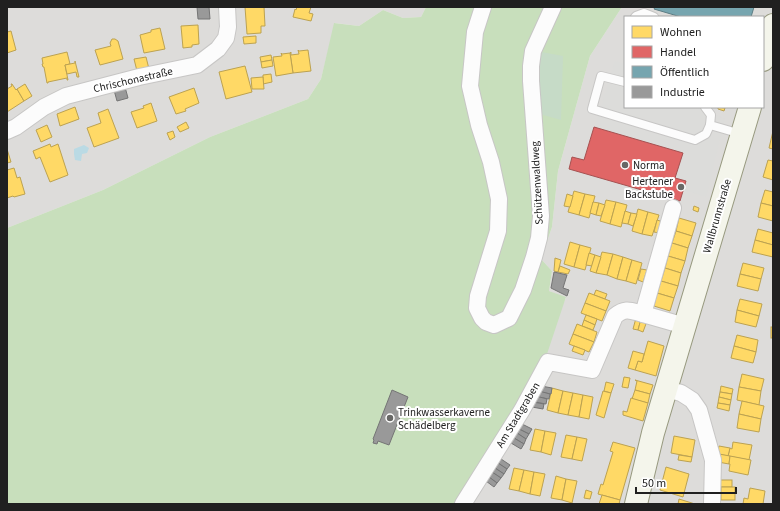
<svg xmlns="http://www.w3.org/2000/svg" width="780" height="511" font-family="'Source Sans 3',sans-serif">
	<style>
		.residential { fill: #dddcda; fill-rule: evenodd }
		.religious { fill: #dcdcda }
		.forest { fill: #c8dfbc }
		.cemetery { fill: #c6dbc7 }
		.water { fill: #badae4 }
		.homes { fill: #ffd966; stroke: #bca251 }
		.shops { fill: #e06666; stroke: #a65151 }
		.public { fill: #76a5af; stroke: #5c7d84 }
		.industry { fill: #999; stroke: #757575 }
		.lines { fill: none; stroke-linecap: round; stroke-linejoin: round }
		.service-casing { stroke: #c7c6c5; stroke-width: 10 }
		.minor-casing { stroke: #c7c6c5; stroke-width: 18 }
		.secondary-casing { stroke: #97997f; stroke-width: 24 }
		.service { stroke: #fcfcfc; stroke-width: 8 }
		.minor { stroke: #fcfcfc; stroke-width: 16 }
		.secondary { stroke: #f4f5eb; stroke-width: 22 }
		.poi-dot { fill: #686866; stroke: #fff; stroke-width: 1.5 }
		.labels { text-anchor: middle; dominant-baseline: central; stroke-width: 4; stroke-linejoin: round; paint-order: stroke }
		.street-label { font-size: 11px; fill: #202020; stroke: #fff }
		.poi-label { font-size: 11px; fill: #202020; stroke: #fff; text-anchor: start }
	</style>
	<rect width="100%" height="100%" fill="#eeede9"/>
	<!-- residential -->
	<g class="residential">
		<path d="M7,7H426L421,17L403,18L383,10L359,26L335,23L321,79L308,99L210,137L103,190L7,228Z"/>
		<path d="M622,7H773V504H459L566,298L549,291L552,271L541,259L552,227L558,171L590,56ZM625,17H763V107H625Z"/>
	</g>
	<!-- religious -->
	<path class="religious" d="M615,61L625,64V107H711L716,115L725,119L706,197L684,190L685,181L675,178L683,153L595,127Z"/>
	<!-- forest -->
	<path class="forest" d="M426,7H622L590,56L558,171L552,227L541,259L552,271L549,291L566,297L547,354L459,504H7V228L103,190L210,137L308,99L321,79L334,23L359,26L383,10L403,18L421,17Z"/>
	<!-- cemetery -->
	<path class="cemetery" d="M536,51L563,56L561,120L536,113Z"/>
	<!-- water -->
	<path class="water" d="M84,145L89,148L87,153L82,154L81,161L75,160L74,154V149Z"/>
	<!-- homes -->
	<g class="homes">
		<path d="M245,7H264L265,26H261V33L247,34Z"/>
		<path d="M297,7H311L309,13L313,14L311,21L293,17L295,9L296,10Z"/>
		<path d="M198,25L199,44L192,45V47L183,48L181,26Z"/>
		<path d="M160,28L165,49L144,53L140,35L151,32V30Z"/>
		<path d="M11,31L16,50L7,53V32Z"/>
		<path d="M256,36V43L244,44L243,37Z"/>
		<path d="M112,39H115L118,41L123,59L100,65L95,50L111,46L110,43Z"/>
		<path d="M298,50L299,51L308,50L311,71L293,73L290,53L291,52V55L299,54Z"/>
		<path d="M67,52L70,64L65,65L68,80H67V78L48,82V83H47L44,67H43L42,64H43L42,58Z"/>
		<path d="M281,53L282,54L290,53L293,73L276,76L273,57L282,56Z"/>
		<path d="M271,55L272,60L261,62L260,57Z"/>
		<path d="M146,57L149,69L137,71L134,59Z"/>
		<path d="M272,60L273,66L262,68L261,62Z"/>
		<path d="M75,61L79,77H77L76,72L67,74L65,65L75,63Z"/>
		<path d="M245,66L252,92L226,99L219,72Z"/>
		<path d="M271,74L272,82L263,84V75Z"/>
		<path d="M263,77L264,89H252L251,78Z"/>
		<path d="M11,84H12L16,90L17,89L24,101L7,112V89L12,86Z"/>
		<path d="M25,84L32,96L24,101L17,89Z"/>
		<path d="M194,88L199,103L185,109L186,111L176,114L169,97Z"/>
		<path d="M151,103L157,121L137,128L131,112L144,108L143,106Z"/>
		<path d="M75,107L79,119L60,126L57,114Z"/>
		<path d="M718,107L725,108L724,111L718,109Z"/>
		<path d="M108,109L119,138L94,147L87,128L101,123L98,113Z"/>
		<path d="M186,122L189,128L180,132L177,127Z"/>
		<path d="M47,125L52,137L41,142L36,130Z"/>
		<path d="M173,131L175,137L170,140L167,133Z"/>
		<path d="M773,131V149L769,148Z"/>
		<path d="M50,144L51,147L58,144L68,175L50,182L40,157L36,159L33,151Z"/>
		<path d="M7,149L11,162L7,163Z"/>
		<path d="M768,160L773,161V180L763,177Z"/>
		<path d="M14,168L17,178L20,177L25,194L14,197L13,196L7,198V170Z"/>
		<path d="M765,190L773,192V206L761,203Z"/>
		<path d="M574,191L585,194L579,215L568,212Z"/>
		<path d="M567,194L573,196L570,207L564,206Z"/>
		<path d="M585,194L595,196L589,218L579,215Z"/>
		<path d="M606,200L616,202L610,224L600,221Z"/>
		<path d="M593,202L599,203L596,215L590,213Z"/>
		<path d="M616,202L627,205L621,227L610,224Z"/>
		<path d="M599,203L605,205L601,216L596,215Z"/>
		<path d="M761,203L773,206V221L758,217Z"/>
		<path d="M694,206L699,208L698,212L693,210Z"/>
		<path d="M638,209L648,212L642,234L632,231Z"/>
		<path d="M625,211L631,213L628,224L622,223Z"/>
		<path d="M648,212L659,215L652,236L642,234Z"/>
		<path d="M631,213L637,214L633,226L628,224Z"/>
		<path d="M679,218L696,223L692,236L676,231Z"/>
		<path d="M657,220L663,222L659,233L654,232Z"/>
		<path d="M758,229L773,233V245L755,240Z"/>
		<path d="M676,231L692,236L688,248L672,243Z"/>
		<path d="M755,240L773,245V257L752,252Z"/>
		<path d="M570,242L580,245L574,267L564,264Z"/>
		<path d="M672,243L688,248L685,261L668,256Z"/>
		<path d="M580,245L591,248L585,270L574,267Z"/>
		<path d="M602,252L613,254L607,275L596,273Z"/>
		<path d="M589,253L595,255L592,266L586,265Z"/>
		<path d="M613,254L623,257L617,279L607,275Z"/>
		<path d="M595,255L601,257L596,273L590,271Z"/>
		<path d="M668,256L685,261L681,273L665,268Z"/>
		<path d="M623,257L632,260L626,281L617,279Z"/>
		<path d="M555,258L561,260L558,272L554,271Z"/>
		<path d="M632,260L642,263L636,284L626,281Z"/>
		<path d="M743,263L764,268L761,279L740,274Z"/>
		<path d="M560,266L570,270L568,274L558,272Z"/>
		<path d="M665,268L681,273L678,286L661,281Z"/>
		<path d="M641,269L647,270L643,282L638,280Z"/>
		<path d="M740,274L761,279L758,291L737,286Z"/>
		<path d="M661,281L678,286L674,298L657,293Z"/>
		<path d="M596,290L607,294L605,299L594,295Z"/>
		<path d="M589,293L610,301L606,311L585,303Z"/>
		<path d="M657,293L674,298L670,311L654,306Z"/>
		<path d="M740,299L762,304L759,316L737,310Z"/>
		<path d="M585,303L606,311L602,321L581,313Z"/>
		<path d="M737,310L759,316L756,327L735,322Z"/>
		<path d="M586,315L597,319L595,325L584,320Z"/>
		<path d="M636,318L641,319L638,330L633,329Z"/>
		<path d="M641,319L647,321L643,332L638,330Z"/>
		<path d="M584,320L595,325L593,330L582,326Z"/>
		<path d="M577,324L597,332L594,342L573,334Z"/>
		<rect x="771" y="327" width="2" height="11"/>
		<path d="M573,334L594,342L589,352L569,344Z"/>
		<path d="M737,335L758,340L756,352L734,346Z"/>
		<path d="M648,341L664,346L656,376L635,370L638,361L642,362Z"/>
		<path d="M574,346L585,350L583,355L572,351Z"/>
		<path d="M734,346L756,352L753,363L731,358Z"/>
		<path d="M633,351L644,354L642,362L638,361L635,370L628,368Z"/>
		<path d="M742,374L764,379L761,391L739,387Z"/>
		<path d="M624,377L630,378L628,388L622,387Z"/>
		<path d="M635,380L653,385L650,394L635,390L637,381Z"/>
		<path d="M606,382L614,384L611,393L604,391Z"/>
		<path d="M721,386L733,389L732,394L720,392Z"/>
		<path d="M739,387L761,391L759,405L737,400Z"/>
		<path d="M552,388L563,391L558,413L547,410Z"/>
		<path d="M635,390L650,394L648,403L632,399Z"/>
		<path d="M563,391L573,393L568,415L558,413Z"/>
		<path d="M603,391L611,393L604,418L596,415Z"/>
		<path d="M720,392L732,394L731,400L719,397Z"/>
		<path d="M573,393L583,395L579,417L568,415Z"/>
		<path d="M583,395L593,397L589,419L579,417Z"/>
		<path d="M719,397L731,400L730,405L718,403Z"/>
		<path d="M631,398L648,403L643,421L623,415V411L627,412Z"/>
		<path d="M742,401L764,406L761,419L739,414Z"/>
		<path d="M718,403L730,405L729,411L717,408Z"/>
		<path d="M739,414L761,419L759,432L737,428Z"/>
		<path d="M535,429L545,431L541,452L530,450Z"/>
		<path d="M545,431L556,433L551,455L541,452Z"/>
		<path d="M566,435L577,437L572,459L561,457Z"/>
		<path d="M674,436L695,440L692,457L671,453Z"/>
		<path d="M577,437L587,439L582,461L572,459Z"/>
		<path d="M613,442L635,448L620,500L598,494L601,484L603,485L613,452L610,451Z"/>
		<path d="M733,442L752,445L749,460L728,456L730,448L732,449Z"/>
		<path d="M719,446L730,448L728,456L717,454Z"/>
		<path d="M719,454L730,456L729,464L718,462Z"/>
		<path d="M679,455L692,457L691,462L678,460Z"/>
		<path d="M730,456L751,460L748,475L729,471L730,464H729Z"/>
		<path d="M666,467L689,474L683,497L660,490Z"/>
		<path d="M514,468L524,470L519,491L509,489Z"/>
		<path d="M524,470L534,472L530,494L519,491Z"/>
		<path d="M534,472L545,474L540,496L530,494Z"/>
		<path d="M556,476L566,479L562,500L551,498Z"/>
		<path d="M566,479L577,481L572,503L562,500Z"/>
		<rect x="720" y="480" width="12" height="7"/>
		<rect x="721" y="487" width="14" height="13"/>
		<path d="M750,488L765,491L763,504H743L744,498L748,499Z"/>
		<path d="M586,490L592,492L590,499L584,498Z"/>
		<path d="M602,495L620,500L619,504H599Z"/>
		<path d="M679,499L695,504H678Z"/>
	</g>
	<!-- shops -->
	<path class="shops" d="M594,127L683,153L675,178L686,181L680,201L569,169L572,157L584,160Z"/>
	<!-- public -->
	<path class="public" d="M655,7H754L751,17H681L654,9Z"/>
	<!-- industry -->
	<g class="industry">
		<path d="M197,7H209L210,19H198Z"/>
		<path d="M125,87L128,98L117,101L114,90Z"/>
		<path d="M554,272L567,275L563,288L569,290L567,296L551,288Z"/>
		<path d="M541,386L552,388L551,394L540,392Z"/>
		<path d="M392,390L408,397L389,445L378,441L377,444L373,443L374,440L373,439Z"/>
		<path d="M539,391L550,394L549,399L538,397Z"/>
		<path d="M536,396L547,399L546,404L535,402Z"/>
		<path d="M533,402L544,404L543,409L532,407Z"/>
		<path d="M522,424L532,429L529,434L519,429Z"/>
		<path d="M519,429L529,434L526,439L517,433Z"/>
		<path d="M517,433L526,439L524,444L514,438Z"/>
		<path d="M514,438L524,444L521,449L511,443Z"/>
		<path d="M501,459L510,465L507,469L498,463Z"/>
		<path d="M498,463L507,469L504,474L495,468Z"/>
		<path d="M495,468L504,474L501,478L492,472Z"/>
		<path d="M492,472L501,478L497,483L489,477Z"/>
		<path d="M489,477L497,483L494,487L486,481Z"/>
	</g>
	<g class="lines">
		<!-- service casing -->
		<g class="service-casing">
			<g id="service">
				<path d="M635,17L636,16L644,13L654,17"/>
				<path d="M625,82L601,76L592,109L695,140L706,134L710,125L711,115L705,107"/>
				<path d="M710,125L741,134"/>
			</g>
		</g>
		<!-- minor casing -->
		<g class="minor-casing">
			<g id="minor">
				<path d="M483,7L475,32L470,86L479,125L491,162L499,199L498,231L478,296L477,308L482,318L486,322L494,325L509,318L523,290L534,257L539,238L541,216L531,81V66L533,51L553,7"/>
				<path d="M7,131L16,127L44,107L66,96L139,77L197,65L218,49L226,38L228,27L227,7"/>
				<path d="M673,208L643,314L685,326"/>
				<path d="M666,389L681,393L692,400L699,410L713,460L712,504"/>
				<path d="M463,504L522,410L548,362L592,370L615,316C626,307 631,311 643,314"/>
			</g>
		</g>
		<!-- secondary casing -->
		<g class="secondary-casing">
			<g id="secondary">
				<path d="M763,60L773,25"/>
				<path d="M636,504L653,433L750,107"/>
			</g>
		</g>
		<!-- service -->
		<use href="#service" class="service"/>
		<!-- minor -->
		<use href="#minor" class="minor"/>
		<!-- secondary -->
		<use href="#secondary" class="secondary"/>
	</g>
	<!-- markers -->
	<g class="poi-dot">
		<circle cx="625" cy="165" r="4"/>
		<circle cx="681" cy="187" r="4"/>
		<circle cx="390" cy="418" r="4"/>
	</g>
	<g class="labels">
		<!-- street labels -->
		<g class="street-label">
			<text transform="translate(133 80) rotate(-13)">Chrischonastraße</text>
			<text transform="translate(537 183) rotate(-93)">Schützenwaldweg</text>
			<text transform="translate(717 216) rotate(-74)">Wallbrunnstraße</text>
			<text transform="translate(518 415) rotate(-59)">Am Stadtgraben</text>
		</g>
		<!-- poi labels -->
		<g class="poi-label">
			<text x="633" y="165">Norma</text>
			<text x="673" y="181" text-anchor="end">Hertener<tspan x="673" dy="13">Backstube</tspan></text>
			<text x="398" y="412">Trinkwasserkaverne<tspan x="398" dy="13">Schädelberg</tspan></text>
		</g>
	</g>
	<!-- border -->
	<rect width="780" height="511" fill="none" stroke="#202020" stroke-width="16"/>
	<!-- legend -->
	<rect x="624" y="16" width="140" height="92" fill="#ffffff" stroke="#a6a6a6"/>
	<rect x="632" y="26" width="20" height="12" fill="#ffd966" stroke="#a6a6a6"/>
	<text x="660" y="36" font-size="12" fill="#202020">Wohnen</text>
	<rect x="632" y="46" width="20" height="12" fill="#e06666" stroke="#a6a6a6"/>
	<text x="660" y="56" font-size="12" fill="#202020">Handel</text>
	<rect x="632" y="66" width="20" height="12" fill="#76a5af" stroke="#a6a6a6"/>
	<text x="660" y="76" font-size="12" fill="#202020">Öffentlich</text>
	<rect x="632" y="86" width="20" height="12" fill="#999999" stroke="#a6a6a6"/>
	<text x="660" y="96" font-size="12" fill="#202020">Industrie</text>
	<!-- scale -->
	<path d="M636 487v6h100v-6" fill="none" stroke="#202020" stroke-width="2"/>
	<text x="642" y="487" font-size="12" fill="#202020" stroke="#ffffff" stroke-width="3" paint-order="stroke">50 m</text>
</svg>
